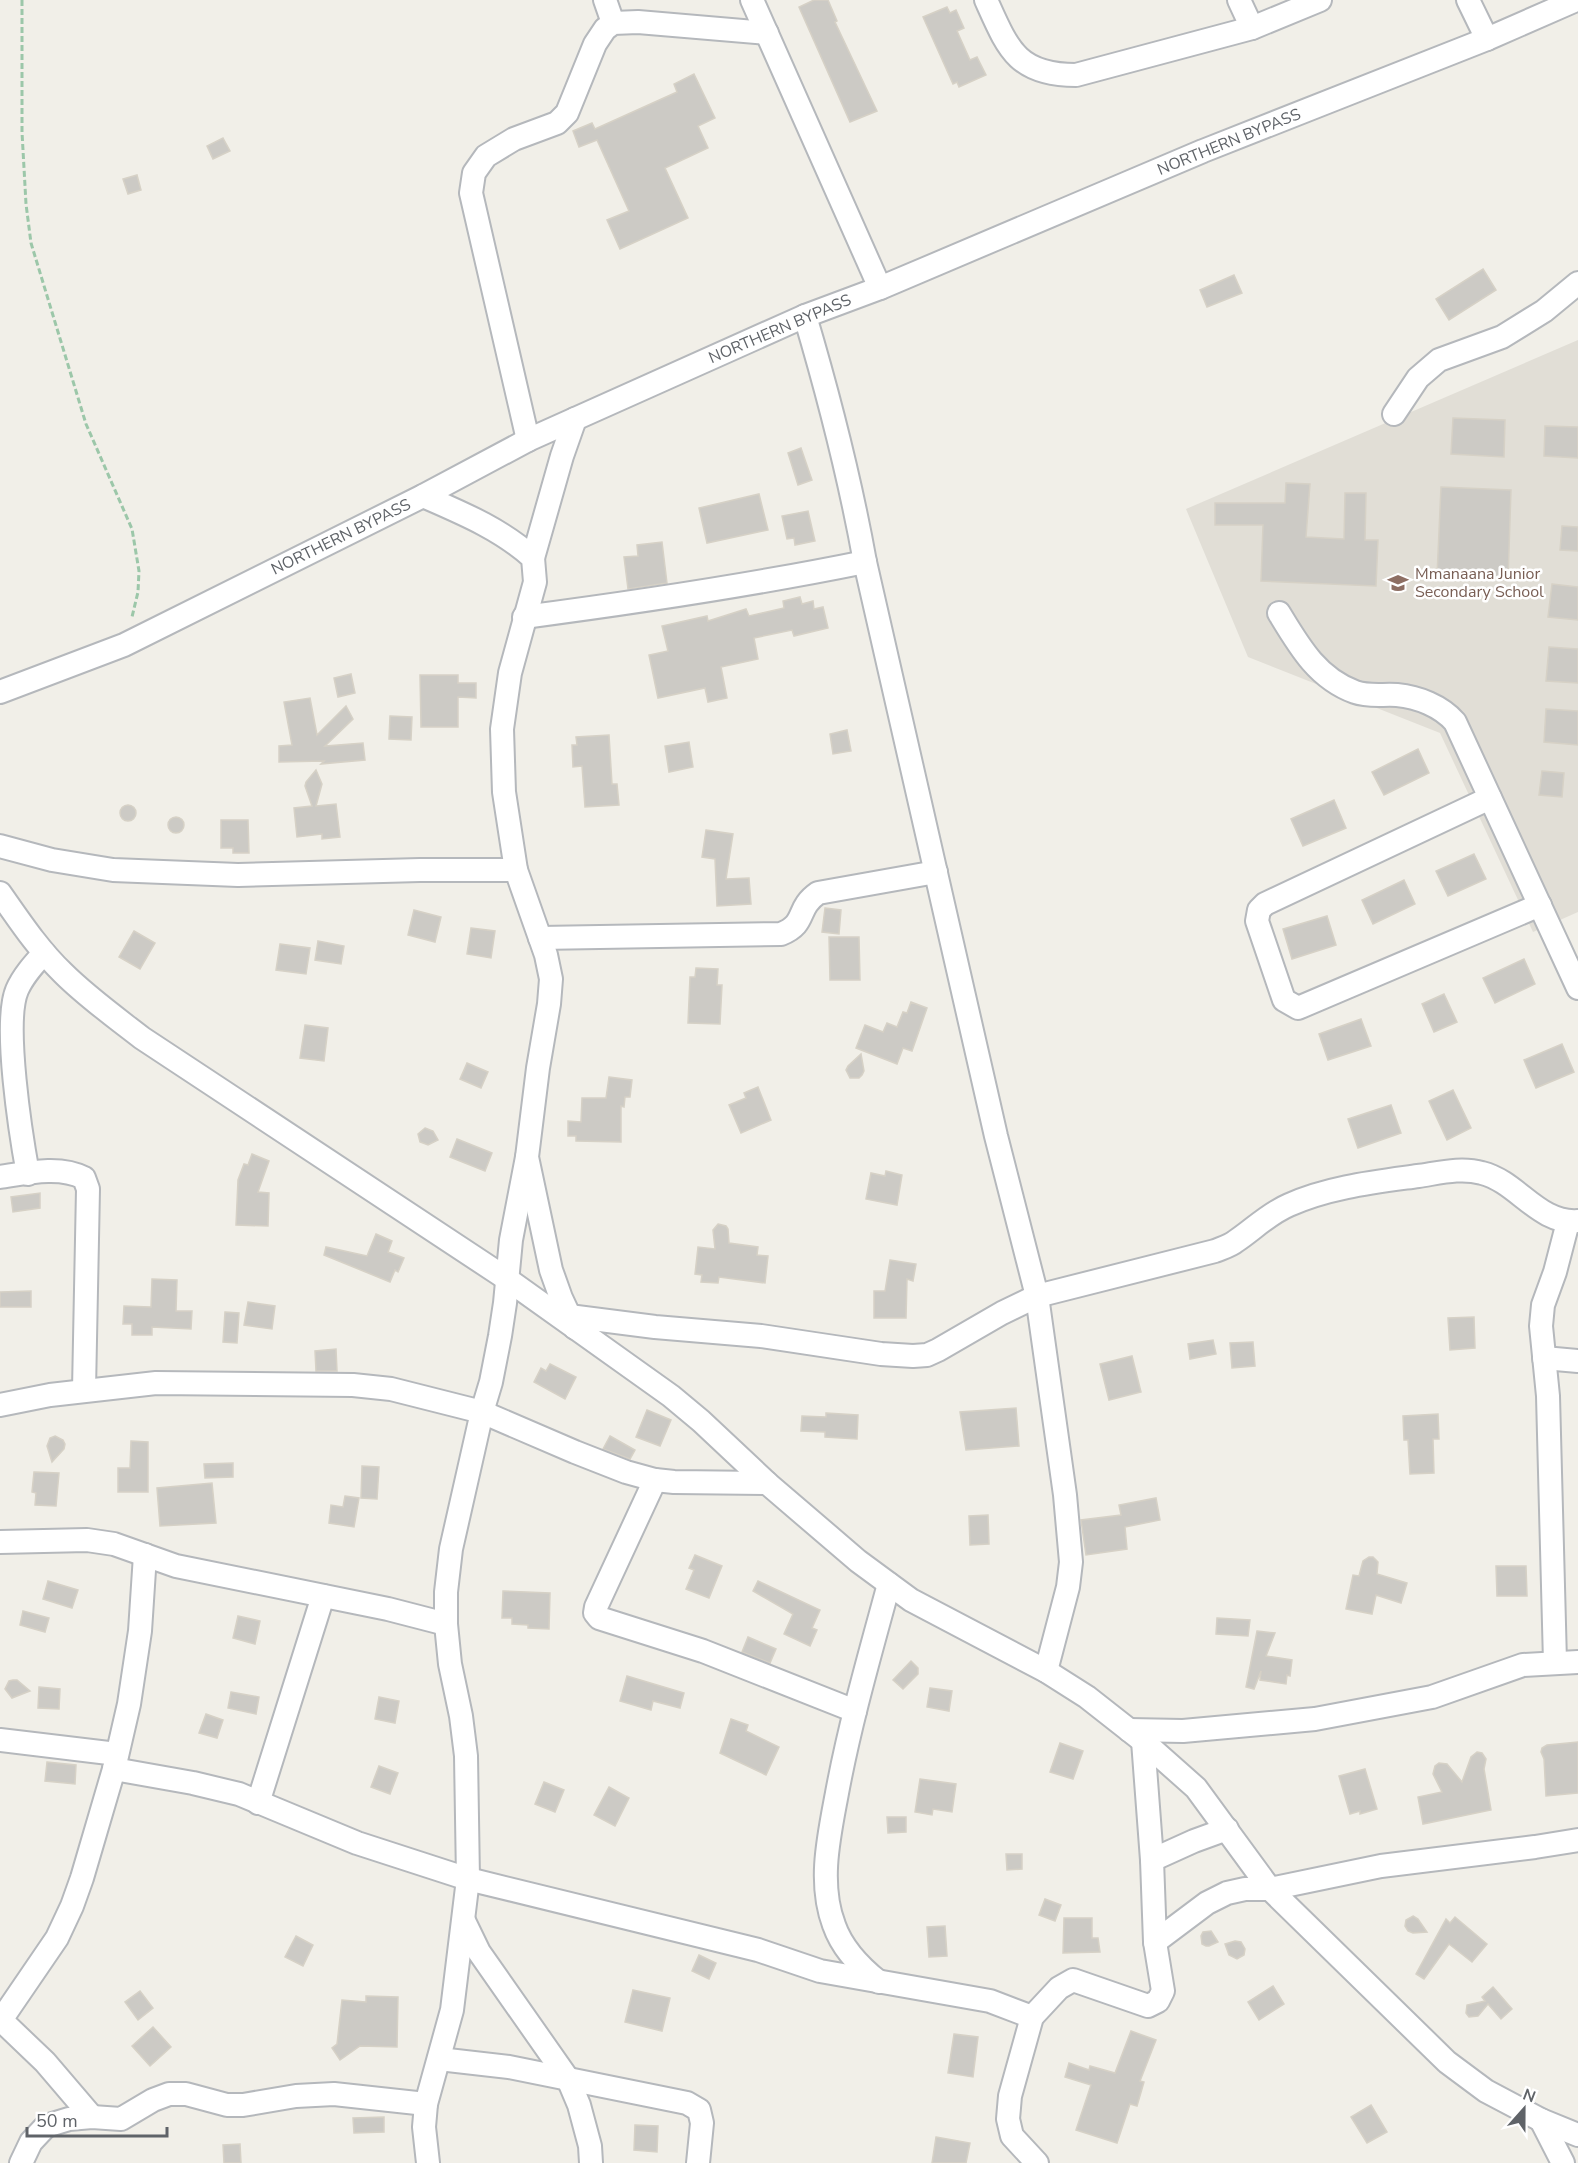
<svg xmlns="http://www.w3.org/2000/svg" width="1578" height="2163" font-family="'Nunito Sans',sans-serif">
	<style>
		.education { fill: #e1ded6 }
		.building { fill: #cccac5; stroke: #d6d1c6; stroke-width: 1.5 }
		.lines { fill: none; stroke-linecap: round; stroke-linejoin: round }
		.minor-casing { stroke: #b5b8bc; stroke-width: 26 }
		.path { stroke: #9cc7a9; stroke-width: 3; stroke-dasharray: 6 3; stroke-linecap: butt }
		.minor { stroke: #fff; stroke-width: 22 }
		.labels { text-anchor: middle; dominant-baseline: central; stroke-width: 5; stroke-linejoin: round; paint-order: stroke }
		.street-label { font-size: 16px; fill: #5f6368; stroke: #fff }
		.education-label { font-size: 16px; fill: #785e54; stroke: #fff; text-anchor: start }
	</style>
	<rect width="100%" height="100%" fill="#f1efe8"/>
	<!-- education -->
	<path class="education" d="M1578,340V912L1533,932L1440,733L1248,657L1186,509Z"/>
	<!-- building -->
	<g class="building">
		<path d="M814,0H828L837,21L835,22L877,111L850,122L799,7Z"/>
		<path d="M947,7L950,13L956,10L964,28L957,31L970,60L977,57L986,75L959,87L957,82L953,84L923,17Z"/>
		<path d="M694,74L715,118L698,126L708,148L665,168L688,218L620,249L607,220L629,211L597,140L579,147L573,131L592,123L595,129L677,92L674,84Z"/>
		<path d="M223,138L230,151L213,159L207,146Z"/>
		<path d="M137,175L141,190L128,194L123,179Z"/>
		<path d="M1483,269L1496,290L1449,320L1436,299Z"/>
		<path d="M1234,275L1242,293L1207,307L1200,290Z"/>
		<path d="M1453,418L1505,420L1504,457L1451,454Z"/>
		<path d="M1545,426L1578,427V458L1544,456Z"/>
		<path d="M801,448L812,480L798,485L788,453Z"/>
		<path d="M1286,483L1310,484L1306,537L1344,539L1345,493H1366L1365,540H1378L1376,586L1261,581L1263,525H1215V503H1285Z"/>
		<path d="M1441,487L1511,490L1508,580L1437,576Z"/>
		<path d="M759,494L768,530L707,543L699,508Z"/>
		<path d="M808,511L815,541L795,545L794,538L787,539L782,516Z"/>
		<path d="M1562,526L1578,527V551L1560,550Z"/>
		<path d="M662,542L667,583L628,589L624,557L638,556L637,545Z"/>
		<path d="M1552,584L1578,587V620L1548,617Z"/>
		<path d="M800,597L802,604L813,601L814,609L823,607L828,628L794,636L792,630L754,638L758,659L721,667L727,698L708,702L705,688L658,698L649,655L668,651L662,626L707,616L708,621L746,609L749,616L784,608L783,601Z"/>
		<path d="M1549,647L1578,649V683L1546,681Z"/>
		<path d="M351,674L355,693L338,697L334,678Z"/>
		<path d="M420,675H458V683H476V698L458,697V727H421Z"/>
		<path d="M310,698L317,735L346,706L353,719L325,746L363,743L365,760L321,764L324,761L279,762V746L292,745L284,702Z"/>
		<path d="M1546,709L1578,711V745L1544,742Z"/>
		<path d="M390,716L412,717L411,740L389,739Z"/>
		<path d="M847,730L851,751L833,754L830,734Z"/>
		<path d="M609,735L612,784H617L619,805L585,807L582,766L573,767L572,745H577L576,737Z"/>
		<path d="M689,742L693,767L669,772L665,746Z"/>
		<path d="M1418,749L1429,773L1384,795L1372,772Z"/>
		<path d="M316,770L322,784L316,806L336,804L340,837L322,839V834L297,837L294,808L312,806L305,786L306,782Z"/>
		<path d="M1542,771L1564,773L1562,797L1539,795Z"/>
		<path d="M1334,800L1346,828L1303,846L1291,819Z"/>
		<circle cx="128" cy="813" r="8"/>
		<circle cx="176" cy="825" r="8"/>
		<path d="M221,820H248L249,853H233V848H221Z"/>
		<path d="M706,830L733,834L726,879L749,878L751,904L717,906L715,859L702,857Z"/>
		<path d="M1474,854L1486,879L1448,896L1436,871Z"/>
		<path d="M1404,880L1415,904L1373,924L1362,900Z"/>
		<path d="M825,908L841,910L839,934L822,932Z"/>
		<path d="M414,910L441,917L435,942L408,935Z"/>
		<path d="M1327,916L1336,945L1292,959L1283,929Z"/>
		<path d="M471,928L495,931L491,958L467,954Z"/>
		<path d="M134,931L155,943L140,969L119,957Z"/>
		<path d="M829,937H859L860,980H830Z"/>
		<path d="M318,941L344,946L341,964L315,960Z"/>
		<path d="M280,944L310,948L306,974L276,970Z"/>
		<path d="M1524,959L1535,984L1495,1003L1483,978Z"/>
		<path d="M696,968L718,969L717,985H722L720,1024L688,1023L690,977H695Z"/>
		<path d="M1444,994L1457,1022L1434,1032L1422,1004Z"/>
		<path d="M911,1002L927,1008L912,1051L903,1048L897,1064L856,1048L865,1025L883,1032L887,1023L897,1027L903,1012L907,1013Z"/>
		<path d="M1361,1019L1371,1046L1328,1060L1319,1034Z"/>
		<path d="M305,1025L328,1028L324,1061L300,1058Z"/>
		<path d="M1562,1044L1574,1072L1536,1088L1524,1060Z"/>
		<path d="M861,1054L864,1071L862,1075L859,1078H850L846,1070L848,1066Z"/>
		<path d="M467,1063L488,1072L481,1088L460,1079Z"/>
		<path d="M609,1077L632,1080L630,1097H625L624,1107L621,1106V1142L576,1141V1136H568V1121L581,1122L582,1098H606Z"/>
		<path d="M758,1087L771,1120L741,1133L729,1105L746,1098L744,1093Z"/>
		<path d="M1453,1090L1471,1128L1447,1140L1429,1101Z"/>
		<path d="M1391,1105L1401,1133L1358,1148L1348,1119Z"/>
		<path d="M425,1128L433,1131L438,1140L428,1145L420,1142L418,1134Z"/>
		<path d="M457,1139L492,1153L485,1171L450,1157Z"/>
		<path d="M252,1154L269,1161L258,1192L269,1193L268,1226L236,1225L238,1180L244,1164L248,1165Z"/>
		<path d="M886,1171L902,1175L897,1205L866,1199L871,1173L885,1176Z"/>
		<path d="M40,1193V1208L13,1212L11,1197Z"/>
		<path d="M718,1224L726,1226L728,1229L729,1243L758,1247L757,1255L768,1256L765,1283L719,1277L718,1283L701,1282L702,1275L695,1274L698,1247L715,1249L713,1230Z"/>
		<path d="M376,1234L392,1241L388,1252L404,1258L398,1272L395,1270L390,1282L324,1255L326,1247L367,1256Z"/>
		<path d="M890,1260L916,1264L913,1281L907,1279L906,1318H874V1291H885Z"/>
		<path d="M152,1279L177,1280L176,1311H192L191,1329L152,1327V1335H132V1324H123L124,1306L151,1307Z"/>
		<path d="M31,1291V1307H0V1292Z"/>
		<path d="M248,1302L275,1306L272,1329L244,1325Z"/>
		<path d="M225,1312L239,1313L237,1343L223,1342Z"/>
		<path d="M1474,1317L1475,1348L1450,1350L1448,1318Z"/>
		<path d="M1213,1340L1216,1354L1190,1359L1188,1344Z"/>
		<path d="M1253,1342L1255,1366L1232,1368L1230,1343Z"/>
		<path d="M336,1349L337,1371H316L315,1351Z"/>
		<path d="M1132,1356L1141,1392L1109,1400L1100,1364Z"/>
		<path d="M550,1364L576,1377L565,1399L534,1382L541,1368L546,1371Z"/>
		<path d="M1016,1408L1019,1446L966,1450L960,1412Z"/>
		<path d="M647,1410L671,1420L660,1446L636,1437Z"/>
		<path d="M826,1413L858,1415L857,1439L825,1437V1432L801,1431L802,1416L826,1417Z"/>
		<path d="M1438,1414L1439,1439H1433L1434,1473L1410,1474L1408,1440H1404L1403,1416Z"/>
		<path d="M55,1436L63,1440L65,1444L64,1449L52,1462L47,1446L50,1438Z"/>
		<path d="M610,1436L635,1450L630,1459L603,1449Z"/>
		<path d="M131,1441L148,1442V1492H118V1468H130Z"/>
		<path d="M233,1463V1477L205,1478L204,1464Z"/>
		<path d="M362,1466L379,1467L377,1499L361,1498Z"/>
		<path d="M34,1472L59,1473L56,1506L35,1505L36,1493L32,1492Z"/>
		<path d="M212,1483L216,1523L160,1526L157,1488Z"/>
		<path d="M345,1496L359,1498L354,1527L329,1523L331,1505L343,1507Z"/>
		<path d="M1156,1498L1160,1520L1125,1527L1127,1549L1086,1555L1081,1520L1121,1515L1119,1505Z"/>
		<path d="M988,1515L989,1544L970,1545L969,1516Z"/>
		<path d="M695,1555L722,1566L709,1598L686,1589L694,1570L689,1568Z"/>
		<path d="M1369,1557H1373L1378,1562L1377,1574L1407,1583L1401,1603L1376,1595L1372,1614L1346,1609L1353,1575L1359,1576L1363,1561Z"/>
		<path d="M1496,1566H1526L1527,1596H1497Z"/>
		<path d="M48,1581L78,1590L72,1608L43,1599Z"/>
		<path d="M758,1581L820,1610L812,1628L817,1630L810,1646L784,1634L793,1614L753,1591Z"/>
		<path d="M503,1591L550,1593L549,1629L528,1628V1625L512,1624V1618H502Z"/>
		<path d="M23,1611L49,1618L45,1632L20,1625Z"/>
		<path d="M238,1616L260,1621L255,1644L233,1638Z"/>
		<path d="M1217,1618L1250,1620L1248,1636L1216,1634Z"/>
		<path d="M1257,1631L1275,1633L1266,1656L1292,1660L1290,1676L1287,1675L1286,1684L1260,1680L1261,1671L1254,1689L1246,1687Z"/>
		<path d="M748,1637L776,1649L770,1663L742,1652Z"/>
		<path d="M911,1661L918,1668V1674L903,1689L893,1680Z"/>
		<path d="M627,1676L684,1693L680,1708L653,1701L651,1710L620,1701Z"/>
		<path d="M13,1680H17L30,1691L12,1698L5,1689L9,1681Z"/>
		<path d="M39,1687L60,1689L59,1709L38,1708Z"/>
		<path d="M930,1688L952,1691L949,1711L927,1707Z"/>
		<path d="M231,1692L259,1697L256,1714L228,1708Z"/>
		<path d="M379,1697L399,1701L395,1723L375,1719Z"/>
		<path d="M206,1714L223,1720L217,1738L199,1733Z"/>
		<path d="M731,1719L748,1725L746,1731L779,1747L766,1775L720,1753Z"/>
		<path d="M1578,1742V1793L1546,1796L1544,1759L1541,1752L1542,1748L1547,1745Z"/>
		<path d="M1060,1743L1083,1751L1073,1779L1050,1772Z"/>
		<path d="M1477,1752L1482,1753L1486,1759L1484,1769L1491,1810L1423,1824L1418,1797L1442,1792L1433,1774L1435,1766L1439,1763L1447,1764L1462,1782L1471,1757Z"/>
		<path d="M47,1762L76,1765L75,1784L45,1781Z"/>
		<path d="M379,1766L398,1773L390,1794L371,1787Z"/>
		<path d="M1365,1769L1377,1809L1360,1814V1811L1350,1814L1339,1776Z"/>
		<path d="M920,1779L956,1784L952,1812L933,1809L932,1815L915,1812Z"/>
		<path d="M544,1782L564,1790L555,1812L535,1804Z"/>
		<path d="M609,1787L629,1798L615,1826L594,1815Z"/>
		<path d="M887,1817H906V1832L888,1833Z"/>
		<path d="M1006,1854H1022V1869L1007,1870Z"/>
		<path d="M1045,1899L1061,1905L1055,1921L1039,1915Z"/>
		<path d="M1413,1916L1418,1919L1427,1932L1413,1933L1408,1931L1405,1926L1406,1920Z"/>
		<path d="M1455,1917L1487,1944L1472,1962L1449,1944L1424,1979L1416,1974L1446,1919L1450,1923Z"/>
		<path d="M1064,1918H1092V1938H1098L1100,1952L1063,1953Z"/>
		<path d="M945,1926L947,1956L929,1957L927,1927Z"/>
		<path d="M1211,1931L1218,1942L1209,1946H1206L1202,1944L1201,1936L1203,1932Z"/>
		<path d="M296,1936L313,1945L303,1966L285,1957Z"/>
		<path d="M1235,1941L1241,1942L1245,1949L1244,1955L1237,1959L1229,1955L1225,1944Z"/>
		<path d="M699,1955L716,1963L709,1979L692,1971Z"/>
		<path d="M1273,1986L1284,2004L1259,2020L1248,2002Z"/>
		<path d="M1493,1987L1512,2009L1501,2019L1488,2004L1478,2016L1469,2017L1466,2013L1467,2005L1485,2001L1482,1997Z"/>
		<path d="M633,1990L670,1998L662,2031L625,2022Z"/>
		<path d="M140,1991L153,2008L138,2020L125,2002Z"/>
		<path d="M366,1996L398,1997L397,2047L360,2046L340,2060L332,2048L337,2044L342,2000L366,2002Z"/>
		<path d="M153,2027L171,2047L150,2066L132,2046Z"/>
		<path d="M1131,2031L1156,2040L1140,2081L1144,2082L1137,2106L1130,2104L1117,2143L1076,2130L1091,2085L1065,2077L1069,2063L1089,2070L1090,2066L1115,2073Z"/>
		<path d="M954,2034L978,2037L973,2077L948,2073Z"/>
		<path d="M1371,2105L1387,2132L1367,2143L1351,2117Z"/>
		<path d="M384,2117V2132L354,2133L353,2118Z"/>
		<path d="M635,2125L658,2126L657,2152L634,2150Z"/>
		<path d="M936,2137L970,2143L966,2163H932Z"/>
		<path d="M240,2144L241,2163H224L223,2145Z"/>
	</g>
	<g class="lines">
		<!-- minor casing -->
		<g class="minor-casing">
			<g id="minor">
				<path d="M605,0L613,23"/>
				<path d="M752,0L880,288"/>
				<path d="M986,0C1008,49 1017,75 1076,75L1252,28L1320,0"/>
				<path d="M1239,0L1252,28"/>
				<path d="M1468,0L1487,39"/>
				<path d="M805,316C829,397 850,479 865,562L996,1136L1037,1296L1065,1495L1071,1562L1068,1587L1046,1671"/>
				<path d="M1394,414L1418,378L1439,360L1502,337L1544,311L1578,283"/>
				<path d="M528,440L471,193L474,173L486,156L514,139L557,123L567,113L595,44L605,29L613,23L638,22L767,33"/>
				<path d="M423,496C462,513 501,529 533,558L535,582L510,673L502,729L504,792L516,870L546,955L551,979L549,1004L538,1068L527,1157L551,1270L561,1298L575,1328"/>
				<path d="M533,558L562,456L575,419"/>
				<path d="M1279,613C1299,646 1317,678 1355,692C1369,697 1383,694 1397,695C1418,697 1441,706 1455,722L1578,988"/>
				<path d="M524,617C638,602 752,585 865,562"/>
				<path d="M0,692L124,645L423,496L528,440L805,316L880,288L1203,151L1487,39L1576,0"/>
				<path d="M1490,798L1265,904L1259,910L1257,921L1284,1000L1298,1008L1540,905"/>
				<path d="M0,846L52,860L113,870L238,875L420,870H516"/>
				<path d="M0,893C19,920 38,949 63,973C87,997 115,1017 142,1038L507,1279L671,1396L701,1421L767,1483L858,1561L911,1600L1046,1671L1087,1697L1143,1741L1196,1788L1270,1889L1447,2062L1486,2091L1541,2120L1578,2135"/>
				<path d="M540,938L781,934C808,923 795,909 818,893L936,872"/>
				<path d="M28,1174C21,1136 3,1023 17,990C23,976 34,964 44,953"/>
				<path d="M0,1177C26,1173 60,1165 84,1178L88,1189L84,1390"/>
				<path d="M569,1316L655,1327L761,1336L881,1354L913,1356L927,1355L938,1350L1002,1313L1037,1296L1215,1251C1222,1248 1230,1246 1236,1241C1254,1229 1268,1214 1289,1205C1329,1187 1375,1182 1418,1176C1439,1173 1461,1167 1482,1173C1518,1182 1538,1224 1578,1221"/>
				<path d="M1544,1358L1578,1361"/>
				<path d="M0,1405L50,1395L156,1383L353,1385L391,1389L482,1412L575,1452L626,1472L655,1480L674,1482L767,1483"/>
				<path d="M655,1480L596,1607L595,1613L599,1618L703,1651L855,1711"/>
				<path d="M0,1542L87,1540L114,1544L176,1566L388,1609L446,1624"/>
				<path d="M1555,1662L1548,1396L1541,1326L1543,1305L1555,1272L1568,1222"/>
				<path d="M1129,1730L1183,1731L1315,1719L1432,1697L1523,1665L1578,1662"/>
				<path d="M0,1740L117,1754"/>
				<path d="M114,1769L193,1783L239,1794L357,1843L468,1879L758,1950L820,1971L990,2001L1032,2017"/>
				<path d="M258,1803L323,1596"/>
				<path d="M1152,1860L1194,1841L1227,1829"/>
				<path d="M464,1921L479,1952L568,2079L579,2105L590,2146L591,2163"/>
				<path d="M1155,1942L1207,1903L1227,1893L1245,1889H1270L1381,1866L1535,1847L1578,1840"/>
				<path d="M879,1982C860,1967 842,1948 834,1925C818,1883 829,1836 837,1793C850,1723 870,1654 889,1584"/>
				<path d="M439,2059L509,2067L687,2103L699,2110L702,2123L698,2163"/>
				<path d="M92,2117L45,2062L1,2020L57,1938L72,1906L82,1878L114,1769L129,1704L140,1631L145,1555"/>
				<path d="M1541,2120L1563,2163"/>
				<path d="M21,2163L31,2142L46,2126L69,2119L92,2117L121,2119L153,2100L169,2094H186L227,2105H243L296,2096L334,2094L426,2104"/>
				<path d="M428,2163L424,2127L426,2104L452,2010L468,1879L466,1756L461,1716L450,1664L446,1624V1592L451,1549L482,1412L491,1382L500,1336L505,1303L511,1240L527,1157"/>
				<path d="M1037,2163L1012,2136L1008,2119L1010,2096L1032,2017L1059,1988L1073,1980L1148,2006L1158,2001L1163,1991L1155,1942L1152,1860L1143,1741"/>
			</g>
		</g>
		<!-- path -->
		<path class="path" d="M22,0V132L26,204L31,243L86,424L132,529L139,571L138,592L132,617"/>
		<!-- minor -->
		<use href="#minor" class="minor"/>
	</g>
	<!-- icons -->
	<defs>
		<g id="school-bare" transform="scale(1.62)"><path d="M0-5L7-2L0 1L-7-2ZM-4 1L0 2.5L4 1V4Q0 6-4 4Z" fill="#8d6e63" stroke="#fff" stroke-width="2.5" paint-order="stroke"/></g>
	</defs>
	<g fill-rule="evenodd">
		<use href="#school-bare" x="1398" y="583"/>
	</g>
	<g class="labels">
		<!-- street labels -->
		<g class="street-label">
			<text transform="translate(1229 142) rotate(-22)">NORTHERN BYPASS</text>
			<text transform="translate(780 329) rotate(-23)">NORTHERN BYPASS</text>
			<text transform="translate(341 537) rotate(-26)">NORTHERN BYPASS</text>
		</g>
		<!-- education labels -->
		<g class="education-label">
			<text x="1415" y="574">Mmanaana Junior<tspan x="1415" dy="18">Secondary School</tspan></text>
		</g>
	</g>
	<!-- north arrow -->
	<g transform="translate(1524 2109) rotate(21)" stroke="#ffffff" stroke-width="4.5" paint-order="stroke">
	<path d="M0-4.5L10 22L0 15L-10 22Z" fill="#5f6368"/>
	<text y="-9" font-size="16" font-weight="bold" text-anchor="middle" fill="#5f6368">N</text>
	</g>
	<!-- scale -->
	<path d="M27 2127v9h140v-9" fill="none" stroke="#5f6368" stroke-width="3"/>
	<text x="36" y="2127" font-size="18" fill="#5f6368" stroke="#ffffff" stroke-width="4.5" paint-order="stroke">50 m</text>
</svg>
